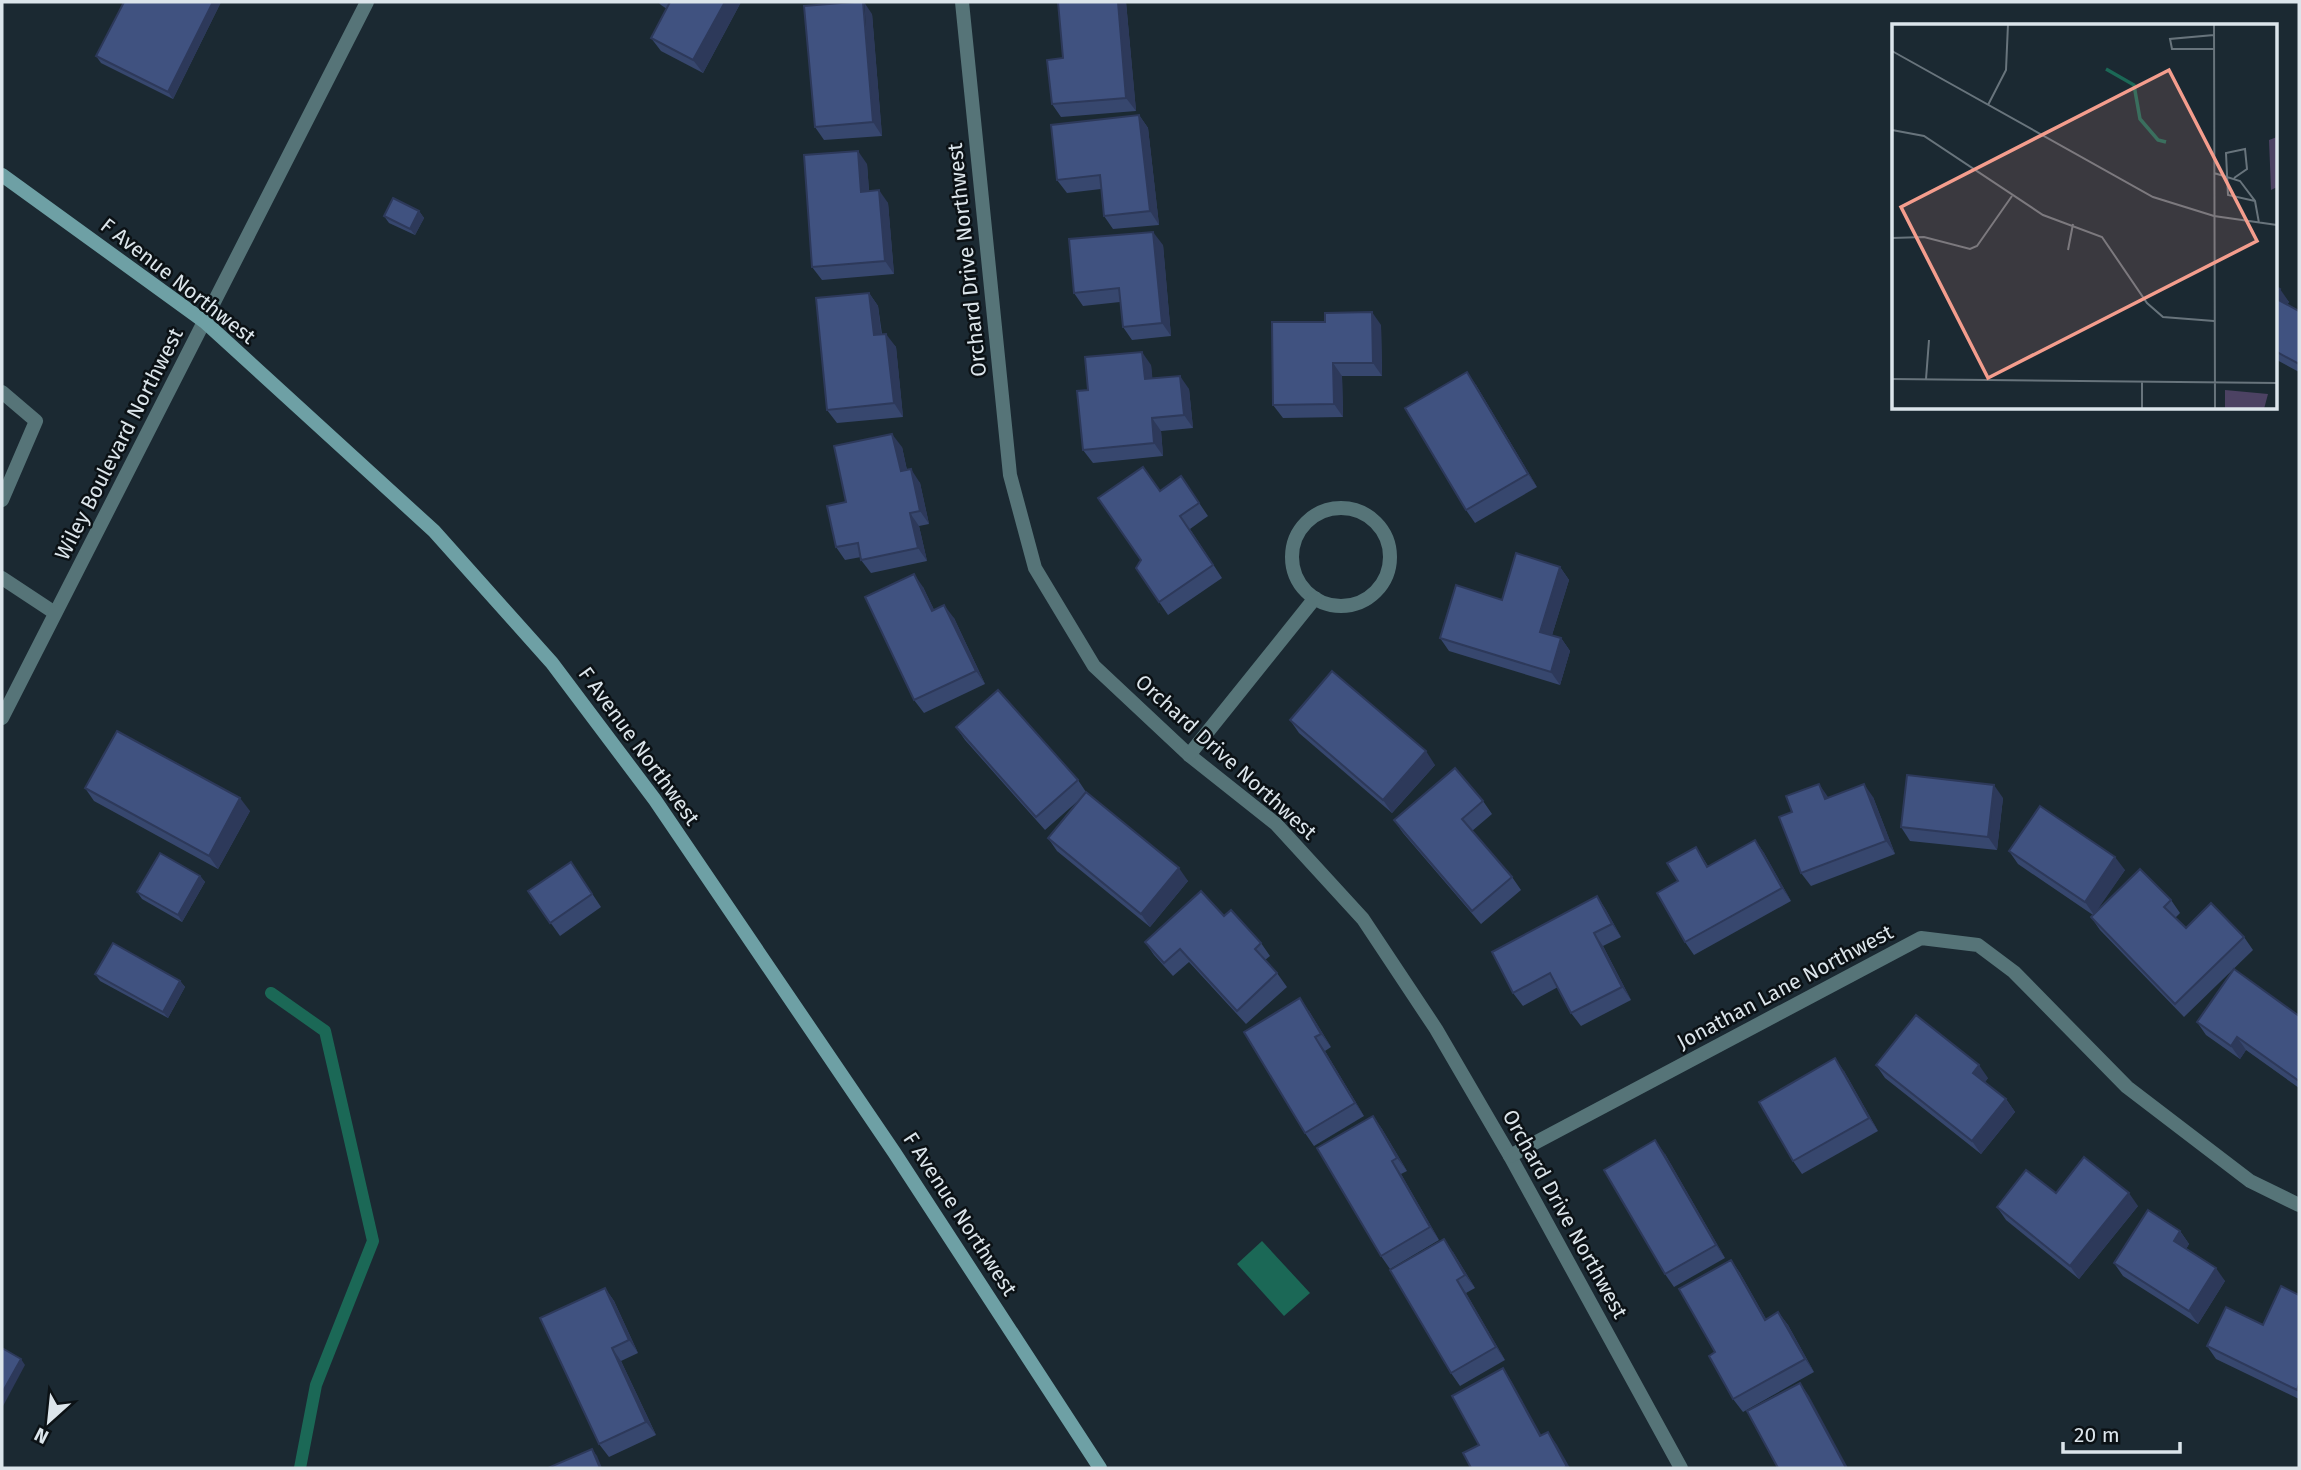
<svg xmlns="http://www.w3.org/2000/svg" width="2301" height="1470" viewBox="0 0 2301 1470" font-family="'Fira Sans',sans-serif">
<rect width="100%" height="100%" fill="#1b2932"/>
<path fill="#1b6856" d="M1262 1241 1310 1293 1284 1316 1237 1264Z"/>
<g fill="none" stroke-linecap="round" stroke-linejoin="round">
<path stroke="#1b6856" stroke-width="12" d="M271 993 325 1031 373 1241 316 1385 300 1468"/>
<g stroke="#567478" stroke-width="14">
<path d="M2 392 36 421 2 500"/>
<path d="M2 578 55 613"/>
</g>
<g stroke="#567478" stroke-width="14">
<path d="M962 2 1010 475 1035 568 1094 666 1189 755 1276 824 1363 919 1436 1029 1510 1156 1681 1468"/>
<circle cx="1341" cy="557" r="49"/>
<path d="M1189 755 1315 598"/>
<path d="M1510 1156 1921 938 1978 945 2014 972 2127 1087 2250 1181 2299 1205"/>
</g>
<path stroke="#567478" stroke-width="14" d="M2 718 367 2"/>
<path stroke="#6ea0a5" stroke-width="14" d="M2 175 205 322 434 531 552 663 655 800 894 1152 1100 1468"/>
</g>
<g fill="#37476e">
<path d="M124 2H221L173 99 101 63 96 56Z"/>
<path d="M658 2H741L703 73 661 51 651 38 667 9 661 5Z"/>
<path d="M1058 2H1126L1136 111 1061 117 1052 104 1063 58Z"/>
<path d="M872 14 882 136 824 140 815 127Z"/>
<path d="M1139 115 1148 128 1159 225 1113 229 1104 216 1101 189 1067 193 1057 180Z"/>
<path d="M867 164 869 191 888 203 894 274 822 280 812 267Z"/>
<path d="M419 211 424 218 415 235 389 223 384 216Z"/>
<path d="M1163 245 1171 336 1132 340 1123 327 1120 302 1083 306 1074 293Z"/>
<path d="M2275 286 2289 302 2287 304 2299 311V372L2275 359Z"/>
<path d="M869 293 878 306 882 334 896 347 903 417 837 423 827 410Z"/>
<path d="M1381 325 1382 376H1342L1343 417 1283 418 1273 405Z"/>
<path d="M1151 365 1152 378 1189 389 1193 428 1161 431 1163 456 1093 463 1083 450 1088 390Z"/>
<path d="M1476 385 1537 487 1475 523 1466 510Z"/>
<path d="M902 447 907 470 920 483 929 524 919 526 927 561 871 573 861 560V557L845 560 836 547 846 502Z"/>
<path d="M1181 476 1208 516 1190 529 1222 578 1168 615 1136 568 1141 560 1160 491Z"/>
<path d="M1560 567 1569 580 1552 635 1561 638 1570 651 1560 685 1449 651 1440 638 1502 600Z"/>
<path d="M923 587 934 610 954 618 985 684 924 713 914 700Z"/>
<path d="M1290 720 1435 765 1392 813 1299 733Z"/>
<path d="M956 727 1078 780 1086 792 1188 881 1150 927 1057 851 1048 838 1079 800 1045 830 965 740Z"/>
<path d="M85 788 250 811 218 869 94 801Z"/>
<path d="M1828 797H1873L1895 854 1811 886 1801 873Z"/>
<path d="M2003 798 1997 850 1910 841 1901 827Z"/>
<path d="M1483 801 1492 814 1472 831 1512 877 1521 890 1481 924 1403 833 1394 820Z"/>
<path d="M1755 840 1764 853 1791 901 1694 955 1685 942 1678 881 1696 847 1708 866Z"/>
<path d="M2009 851 2125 870 2096 911 2171 900 2180 913 2175 918 2186 928 2244 937 2253 950 2184 1017 2100 930 2091 917 2093 915 2018 864Z"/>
<path d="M571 862 601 907 560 936 528 891Z"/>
<path d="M200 876 205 882 182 922 142 899 137 892Z"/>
<path d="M1597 896 1606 910 1621 937 1603 946 1631 1000 1581 1026 1571 1013 1558 987 1523 1006 1513 993Z"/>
<path d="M1224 916 1261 943 1270 956 1265 960 1277 973 1287 987 1246 1024 1189 962 1173 976 1154 955 1145 942Z"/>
<path d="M95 974 180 981 185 987 168 1018 100 981Z"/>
<path d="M1309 1011 1331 1047 1325 1051 1364 1116 1314 1146 1305 1133Z"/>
<path d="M2299 1016V1088L2246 1050 2240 1059 2206 1035 2197 1022Z"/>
<path d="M1876 1065 1988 1078 1985 1082 2006 1099 2015 1112 1981 1154 1885 1078Z"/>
<path d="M1844 1071 1878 1131 1802 1174 1793 1161Z"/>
<path d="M1373 1116 1382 1129 1407 1171 1401 1174 1439 1240 1390 1269 1381 1256Z"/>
<path d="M1665 1154 1725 1258 1674 1287 1665 1274Z"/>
<path d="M2138 1206 2079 1279 2006 1220 1997 1207Z"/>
<path d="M2180 1231 2189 1244 2186 1249 2225 1281 2198 1324 2123 1276 2114 1263Z"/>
<path d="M1453 1252 1475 1288 1466 1293 1505 1360 1460 1386 1451 1373Z"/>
<path d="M1731 1260 1740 1273 1766 1319 1778 1312 1788 1325 1814 1372 1743 1412 1733 1399 1715 1352Z"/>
<path d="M605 1288 614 1301 638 1353 621 1361 656 1435 609 1457 599 1444Z"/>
<path d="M2299 1295V1399L2216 1359 2207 1346 2263 1325Z"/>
</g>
<g fill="#2d395a">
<path d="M213 2H221L173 99 168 92Z"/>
<path d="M725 2H741L703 73 693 60Z"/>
<path d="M864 2 872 14 882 136 873 122Z"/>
<path d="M1118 2H1126L1136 111 1126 98Z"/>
<path d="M1139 115 1148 128 1159 225 1150 211Z"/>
<path d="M858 151 867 164 870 205 861 192Z"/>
<path d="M879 190 888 203 894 274 885 261Z"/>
<path d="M419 211 424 218 415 235 410 229Z"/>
<path d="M1153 232 1163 245 1171 336 1162 323Z"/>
<path d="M2280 289 2289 302 2284 311 2275 298Z"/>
<path d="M869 293 878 306 883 348 874 335Z"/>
<path d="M1372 312 1381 325 1382 376 1373 363Z"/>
<path d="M886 334 896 347 903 417 894 403Z"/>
<path d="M1142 352 1151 365 1154 392 1145 379Z"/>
<path d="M1333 363 1342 376 1343 417 1334 404Z"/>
<path d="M1467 372 1476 385 1537 487 1528 474Z"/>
<path d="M1180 376 1189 389 1193 428 1184 415Z"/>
<path d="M1152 418 1161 431 1163 456 1154 443Z"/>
<path d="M892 434 902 447 910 485 901 471Z"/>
<path d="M911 469 920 483 929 524 920 511Z"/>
<path d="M910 513 919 526 927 561 918 548Z"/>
<path d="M1560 567 1569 580 1549 645 1540 632Z"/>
<path d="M914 574 923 587 941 624 932 611Z"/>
<path d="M944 605 954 618 985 684 976 671Z"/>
<path d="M1561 638 1570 651 1560 685 1551 672Z"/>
<path d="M1426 751 1435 765 1392 813 1383 800Z"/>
<path d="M1819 784 1828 797 1825 799Z"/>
<path d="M1864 784 1873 797 1895 854 1886 841Z"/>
<path d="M1994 785 2003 798 1997 850 1988 837Z"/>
<path d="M240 798 250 811 218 869 209 856Z"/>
<path d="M1755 840 1764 853 1791 901 1782 888Z"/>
<path d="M2115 857 2125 870 2094 915 2085 902Z"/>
<path d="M1179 868 1188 881 1150 927 1141 914Z"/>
<path d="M200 876 205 882 182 922 178 915Z"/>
<path d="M1597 896 1606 910 1621 937 1612 924Z"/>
<path d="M1594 933 1603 946 1631 1000 1622 987Z"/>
<path d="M180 981 185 987 168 1018 163 1012Z"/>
<path d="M1300 998 1309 1011 1331 1047 1321 1034Z"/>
<path d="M1315 1037 1325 1051 1364 1116 1355 1103Z"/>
<path d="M2237 1037 2246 1050 2240 1059 2231 1046Z"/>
<path d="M1835 1058 1844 1071 1878 1131 1869 1118Z"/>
<path d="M1979 1065 1988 1078 1982 1086 1973 1073Z"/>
<path d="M2006 1099 2015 1112 1981 1154 1972 1141Z"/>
<path d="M1373 1116 1382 1129 1407 1171 1397 1158Z"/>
<path d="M1655 1140 1665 1154 1725 1258 1716 1245Z"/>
<path d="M1392 1161 1401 1174 1439 1240 1430 1227Z"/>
<path d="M2129 1193 2138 1206 2079 1279 2070 1266Z"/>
<path d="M2180 1231 2189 1244 2183 1254 2174 1241Z"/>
<path d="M1444 1239 1453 1252 1475 1288 1465 1275Z"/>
<path d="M1731 1260 1740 1273 1774 1333 1765 1320Z"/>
<path d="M2216 1268 2225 1281 2198 1324 2189 1311Z"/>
<path d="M1457 1280 1466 1293 1505 1360 1496 1347Z"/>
<path d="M605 1288 614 1301 638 1353 629 1340Z"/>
<path d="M1778 1312 1788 1325 1814 1372 1805 1359Z"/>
<path d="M612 1348 621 1361 656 1435 646 1422Z"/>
<path d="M21 1359 25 1365 2 1408V1393Z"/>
<path d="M1503 1368 1512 1382 1549 1449 1540 1436Z"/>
<path d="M1800 1383 1809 1396 1848 1468H1846Z"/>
<path d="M1548 1432 1557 1445 1570 1468 1567 1467Z"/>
<path d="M592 1449 597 1456 602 1468H600Z"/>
</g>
<g fill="#405280" stroke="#2d395a" stroke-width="2">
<path d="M124 2H213L168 92 96 56Z"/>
<path d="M669 2H725L693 60 651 38 670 2Z"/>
<path d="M854 2H863L873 122 815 127 804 6Z"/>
<path d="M1058 2H1118L1126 98 1052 104 1047 60 1063 58Z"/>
<path d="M1139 115 1150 211 1104 216 1100 175 1057 180 1051 125Z"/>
<path d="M858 151 861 192 879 190 885 261 812 267 804 155Z"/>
<path d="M393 198 419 211 410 229 384 216Z"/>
<path d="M1153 232 1162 323 1123 327 1119 288 1074 293 1069 239Z"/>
<path d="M2275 286 2280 289 2275 298 2299 311V364L2275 351Z"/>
<path d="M869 293 874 335 886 334 894 403 827 410 816 298Z"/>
<path d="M1372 312 1373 363H1333L1334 404 1273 405 1272 322H1325V313Z"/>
<path d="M1142 352 1145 379 1180 376 1184 415 1152 418 1154 443 1083 450 1077 391 1088 390 1085 357Z"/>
<path d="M1467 372 1528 474 1466 510 1405 408Z"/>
<path d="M892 434 901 471 911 469 920 511 910 513 918 548 861 560 858 543 836 547 827 506 846 502 834 446Z"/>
<path d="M1143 467 1160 491 1181 476 1199 503 1180 516 1213 565 1159 602 1136 568 1141 560 1098 498Z"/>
<path d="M1516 553 1560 567 1540 632 1561 638 1551 672 1440 638 1456 585 1502 600Z"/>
<path d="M914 574 932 611 944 605 976 671 914 700 865 597Z"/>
<path d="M1332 671 1426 751 1383 800 1290 720Z"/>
<path d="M998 690 1078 780 1036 817 956 727Z"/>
<path d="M117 731 240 798 209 856 85 788Z"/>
<path d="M1455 768 1483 801 1462 819 1512 877 1472 911 1394 820Z"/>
<path d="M1907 775 1994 785 1988 837 1901 827Z"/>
<path d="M1819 784 1825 799 1864 784 1886 841 1801 873 1779 817 1792 812 1786 796Z"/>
<path d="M1086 792 1179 868 1141 914 1048 838Z"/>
<path d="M2040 806 2115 857 2085 902 2009 851Z"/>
<path d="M1755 840 1782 888 1685 942 1657 893 1678 881 1667 863 1696 847 1707 867Z"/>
<path d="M160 853 200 876 178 915 137 892Z"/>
<path d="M571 862 592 894 550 923 528 891Z"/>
<path d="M2140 869 2171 900 2164 907 2186 928 2211 903 2244 937 2175 1004 2091 917Z"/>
<path d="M1201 891 1224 916 1231 910 1261 943 1255 949 1277 973 1237 1011 1180 949 1164 963 1145 942Z"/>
<path d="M1597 896 1612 924 1594 933 1622 987 1571 1013 1550 973 1513 993 1492 952Z"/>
<path d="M113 943 180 981 163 1012 95 974Z"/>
<path d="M2234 969 2299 1016V1081L2237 1037 2231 1046 2197 1022Z"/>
<path d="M1300 998 1321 1034 1315 1037 1355 1103 1305 1133 1244 1032Z"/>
<path d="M1916 1015 1979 1065 1973 1073 2006 1099 1972 1141 1876 1065Z"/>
<path d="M1835 1058 1869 1118 1793 1161 1759 1102Z"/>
<path d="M1373 1116 1397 1158 1392 1161 1430 1227 1381 1256 1317 1148Z"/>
<path d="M1655 1140 1716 1245 1665 1274 1604 1170Z"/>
<path d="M2084 1157 2129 1193 2070 1266 1997 1207 2026 1170 2056 1193Z"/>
<path d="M2148 1210 2180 1231 2174 1241 2216 1268 2189 1311 2114 1263Z"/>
<path d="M1444 1239 1465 1275 1457 1280 1496 1347 1451 1373 1390 1270Z"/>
<path d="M1731 1260 1765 1320 1778 1312 1805 1359 1733 1399 1709 1356 1715 1352 1679 1289Z"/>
<path d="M2281 1286 2299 1295V1384L2297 1390 2207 1346 2226 1307 2263 1325Z"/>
<path d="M605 1288 629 1340 612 1348 646 1422 599 1444 540 1318Z"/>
<path d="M2 1348 21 1359 2 1393Z"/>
<path d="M1503 1368 1540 1436 1548 1432 1567 1467 1564 1468H1471L1463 1453 1479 1445 1452 1396Z"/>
<path d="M1800 1383 1846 1468H1778L1747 1411Z"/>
<path d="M592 1449 600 1468H551L550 1467Z"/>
</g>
<g text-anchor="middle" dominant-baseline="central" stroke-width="5" stroke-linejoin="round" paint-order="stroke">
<g font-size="21" fill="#dce5eb" stroke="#0b1115">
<text transform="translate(967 260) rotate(-96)">Orchard Drive Northwest</text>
<text transform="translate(178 281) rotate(38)">F Avenue Northwest</text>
<text transform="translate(119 444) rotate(-63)">Wiley Boulevard Northwest</text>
<text transform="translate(639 746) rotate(54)">F Avenue Northwest</text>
<text transform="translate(1226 757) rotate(42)">Orchard Drive Northwest</text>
<text transform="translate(1785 987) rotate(-28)">Jonathan Lane Northwest</text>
<text transform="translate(960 1214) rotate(57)">F Avenue Northwest</text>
<text transform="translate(1565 1214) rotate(61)">Orchard Drive Northwest</text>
</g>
</g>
<g transform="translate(1892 24)">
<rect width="385" height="385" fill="#1b2932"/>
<path d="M385 113V163L379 166 377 116ZM333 366 376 370 372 385H333Z" fill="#4c4263"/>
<path fill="none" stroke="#1b6856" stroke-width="3.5" d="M214 45 242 61 248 95 266 116 274 118"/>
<path fill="none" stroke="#68747c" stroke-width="2" d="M322 0 323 385M322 11 278 15 280 25H322M0 27 261 173 322 192 385 201M96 81 114 46 116 0M0 106 32 112 151 191 210 213 255 279 271 293 322 297M322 149 348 157 363 177 367 199M342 154 355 145 353 125 334 129 336 171 363 177M0 214 32 213 78 225 85 222 120 172M176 226 181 200M0 355 385 359M34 355 37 316M250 385V357"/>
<path fill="#f49d8d" fill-opacity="0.15" stroke="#f49d8d" stroke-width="3.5" d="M277 46 365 217 96 354 9 183Z"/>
<rect width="385" height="385" fill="none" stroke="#dce5eb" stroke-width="3.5"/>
</g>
<rect width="2301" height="1470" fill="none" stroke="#dce5eb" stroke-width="7"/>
<g transform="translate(49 1421) rotate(207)" stroke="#0b1115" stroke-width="5" paint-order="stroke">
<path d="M0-5L12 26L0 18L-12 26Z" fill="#dce5eb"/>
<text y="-10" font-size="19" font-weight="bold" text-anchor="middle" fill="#dce5eb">N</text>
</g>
<path d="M2063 1442v10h117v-10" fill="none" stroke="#dce5eb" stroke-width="3.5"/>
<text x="2074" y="1442" font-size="21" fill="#dce5eb" stroke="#0b1115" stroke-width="5" paint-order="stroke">20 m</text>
</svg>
